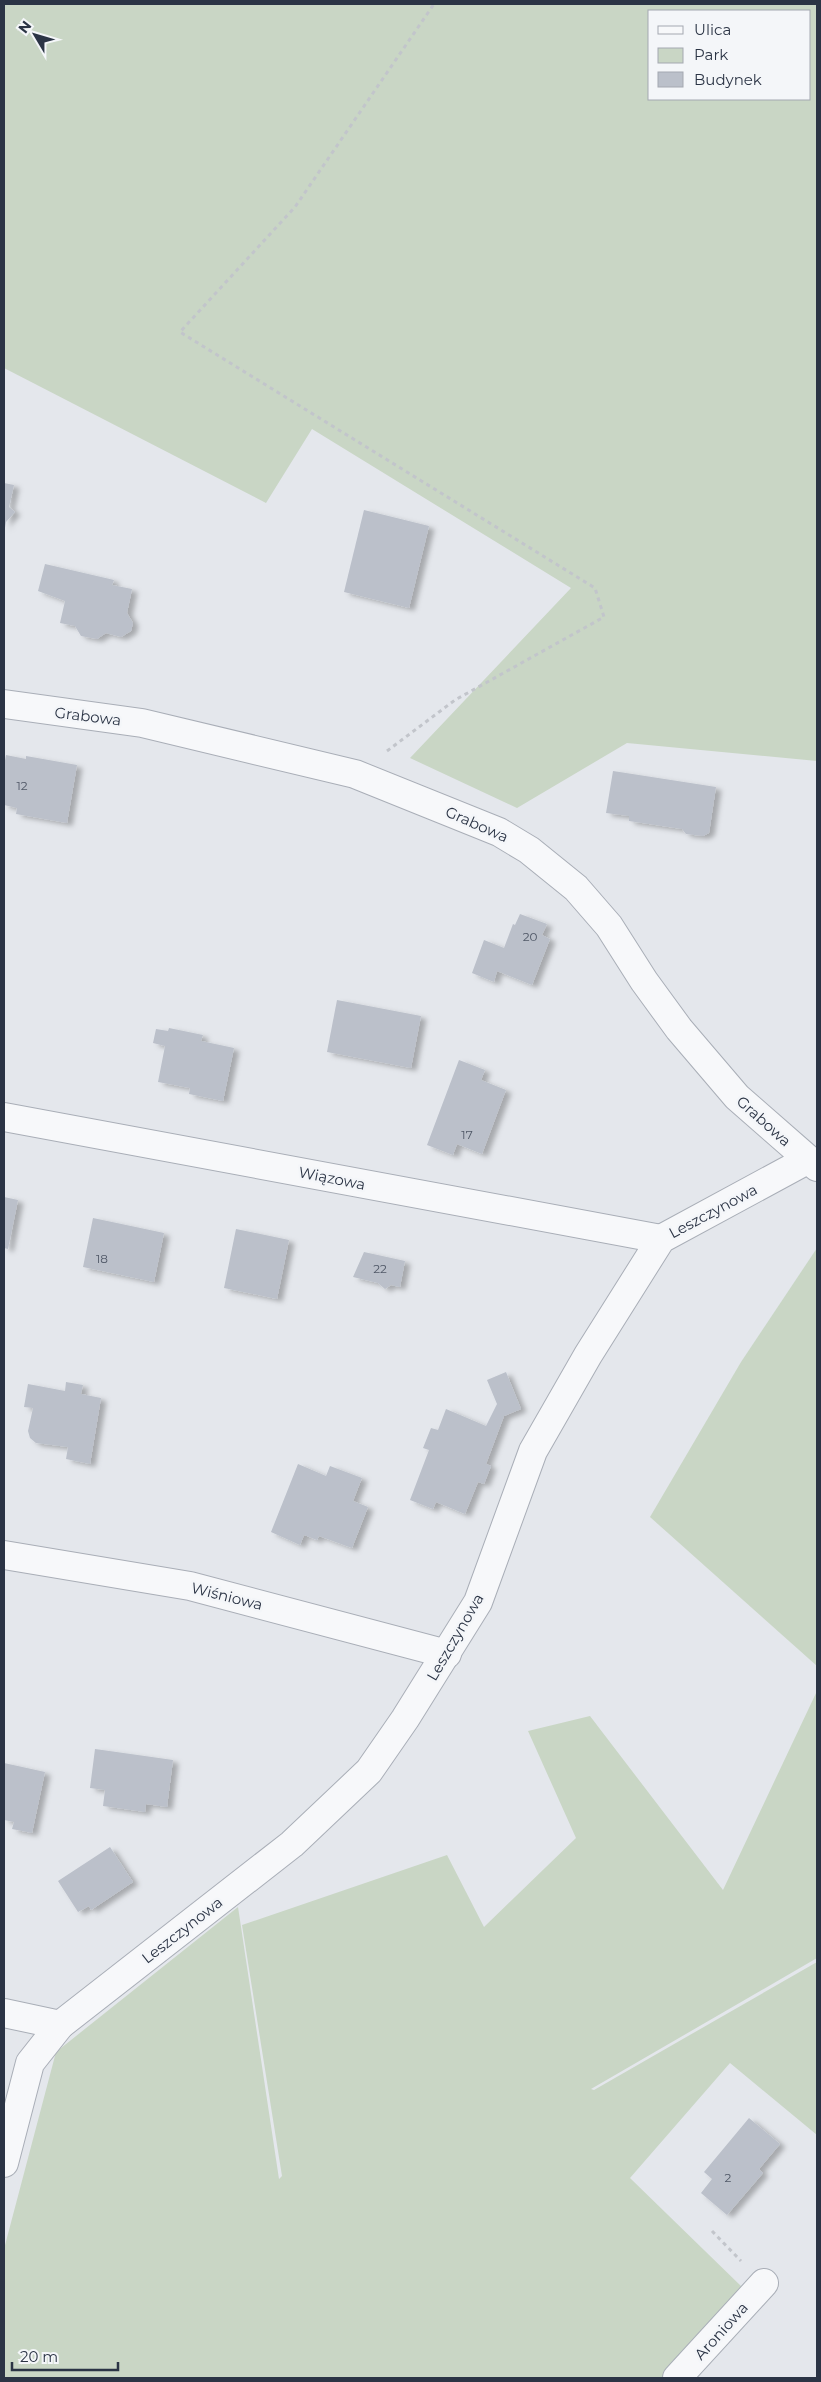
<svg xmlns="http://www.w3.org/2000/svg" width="821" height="2382" viewBox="0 0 821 2382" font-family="Montserrat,sans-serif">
<defs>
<filter id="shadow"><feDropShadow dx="5.5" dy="3" stdDeviation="2.5" flood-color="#0004"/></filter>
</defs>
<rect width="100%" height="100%" fill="#e4e7ec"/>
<g fill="#c9d6c5" fill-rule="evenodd">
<path d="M4 4H817V761L627 743 517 808 410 758 571 588 312 429 266 503 4 368ZM650 11H810V99H650Z"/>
<path d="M817 1248V1666L650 1517 741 1362Z"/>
<path d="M817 1691V1958L591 2089 594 2090 817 1962V2135L730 2063 630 2178 742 2287 661 2378H4V2249L56 2052 238 1907 279 2179 282 2176 242 1925 447 1855 484 1927 576 1838 528 1731 590 1716 723 1890Z"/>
</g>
<g fill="#bbc0ca" filter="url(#shadow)">
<path d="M4 483 14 485 9 507 15 512 6 522 5 528Z"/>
<path d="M364 510 429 526 409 608 344 592Z"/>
<path d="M45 564 114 580 112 585 132 589 127 613 133 623 131 631 121 637 106 633 97 639 81 636 75 626 60 623 65 601 38 591Z"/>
<path d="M6 755 26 759V756L77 765 67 823 16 814 17 808 4 805V766Z"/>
<path d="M613 771 716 787 709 833 703 836 686 834 682 829 629 821V816L606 813Z"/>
<path d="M520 914 547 924 542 935 550 939 532 985 497 971 494 982 472 973 484 940 504 948 513 924 515 925Z"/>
<path d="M337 1000 421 1016 411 1068 327 1052Z"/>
<path d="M169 1028 203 1035 201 1041 234 1048 223 1101 189 1094 190 1088 158 1082 165 1046 153 1043 156 1029 168 1031Z"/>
<path d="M459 1060 485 1070 481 1080 506 1090 482 1154 457 1144 453 1155 427 1145Z"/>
<path d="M4 1197 18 1200 8 1249 4 1248Z"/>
<path d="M93 1218 164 1233 154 1282 83 1267Z"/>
<path d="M236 1229 289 1240 277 1299 224 1288Z"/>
<path d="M364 1252 405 1261 400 1287 391 1285 385 1289 378 1283 353 1277Z"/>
<path d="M506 1372 521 1409 504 1416 486 1464 491 1466 484 1484 478 1482 465 1514 436 1502 433 1509 410 1500 429 1450 423 1448 431 1428 438 1430 446 1409 486 1426 497 1404 487 1380Z"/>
<path d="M66 1382 83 1385 81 1394 101 1398 90 1464 66 1459 68 1447 36 1443 30 1438 28 1431 33 1408 24 1407 28 1384 65 1391Z"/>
<path d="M298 1464 326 1476 330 1466 362 1478 353 1501 368 1507 352 1548 319 1536 317 1540 304 1535 300 1545 271 1532Z"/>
<path d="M95 1749 173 1760 167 1807 146 1804 145 1812 103 1806 105 1790 90 1788Z"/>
<path d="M4 1763 45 1772 32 1833 12 1829 14 1822 4 1820Z"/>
<path d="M110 1847 133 1882 91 1910 89 1906 78 1912 58 1881Z"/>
<path d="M749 2118 780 2144 759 2169 763 2173 727 2215 701 2193 712 2179 704 2172Z"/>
</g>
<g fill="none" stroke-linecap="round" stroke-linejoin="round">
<defs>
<g id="minor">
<path d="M4 704 142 723 355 774 499 832 529 850 576 888 609 926 644 981 679 1029 737 1097 817 1167"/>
<path d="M4 1117 661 1239"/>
<path d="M4 1555 190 1586 447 1654"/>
<path d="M4 2013 60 2025 292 1844 369 1771 405 1719 478 1602 533 1451 588 1355 661 1239 807 1160"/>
<path d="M4 2163 30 2063 60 2025"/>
<path d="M677 2378 764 2283"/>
</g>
</defs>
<use href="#minor" stroke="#a9aeb7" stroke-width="30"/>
<g stroke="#c2c5cb" stroke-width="3" stroke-dasharray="4 4" stroke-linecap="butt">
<path d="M387 751 455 700 604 617 595 588 180 332 295 207 434 4"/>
<path d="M712 2231 741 2261"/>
</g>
<use href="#minor" stroke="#f7f8fa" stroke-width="28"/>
</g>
<g text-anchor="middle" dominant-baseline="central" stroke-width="5" stroke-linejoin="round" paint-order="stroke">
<g font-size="12" fill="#4f5766">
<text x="22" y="785">12</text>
<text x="530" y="936">20</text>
<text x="467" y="1134">17</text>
<text x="102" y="1258">18</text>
<text x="380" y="1268">22</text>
<text x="728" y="2177">2</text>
</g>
<g font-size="15" fill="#2b3445" stroke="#f4f6f9">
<text transform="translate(88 716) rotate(7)">Grabowa</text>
<text transform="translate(477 824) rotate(24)">Grabowa</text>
<text transform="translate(764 1121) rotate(42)">Grabowa</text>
<text transform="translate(332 1178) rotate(11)">Wiązowa</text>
<text transform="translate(713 1211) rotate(-28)">Leszczynowa</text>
<text transform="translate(227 1596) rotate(14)">Wiśniowa</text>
<text transform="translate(455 1637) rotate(-60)">Leszczynowa</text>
<text transform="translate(182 1930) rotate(-38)">Leszczynowa</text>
<text transform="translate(721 2331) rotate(-48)">Aroniowa</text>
</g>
</g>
<rect width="821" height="2382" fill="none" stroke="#2b3445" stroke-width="10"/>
<rect x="648" y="10" width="162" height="90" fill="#f4f6f9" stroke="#a4a8b1"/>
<rect x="658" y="26" width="25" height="8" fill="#f7f8fa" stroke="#a4a8b1"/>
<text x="694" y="35" font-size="15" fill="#2b3445">Ulica</text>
<rect x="658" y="48" width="25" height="15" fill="#c9d6c5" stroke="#a4a8b1"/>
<text x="694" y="60" font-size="15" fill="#2b3445">Park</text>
<rect x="658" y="72" width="25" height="15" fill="#bbc0ca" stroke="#a4a8b1"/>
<text x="694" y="85" font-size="15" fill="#2b3445">Budynek</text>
<g transform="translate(35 35) rotate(308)" stroke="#f4f6f9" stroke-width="4" paint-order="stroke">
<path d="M0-4L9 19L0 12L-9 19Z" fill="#2b3445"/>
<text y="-8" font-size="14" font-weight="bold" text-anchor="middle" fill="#2b3445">N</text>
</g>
<path d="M12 2362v8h106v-8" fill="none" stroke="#2b3445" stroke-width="2.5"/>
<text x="20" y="2362" font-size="15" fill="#2b3445" stroke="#f4f6f9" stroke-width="4" paint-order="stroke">20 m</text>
</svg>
